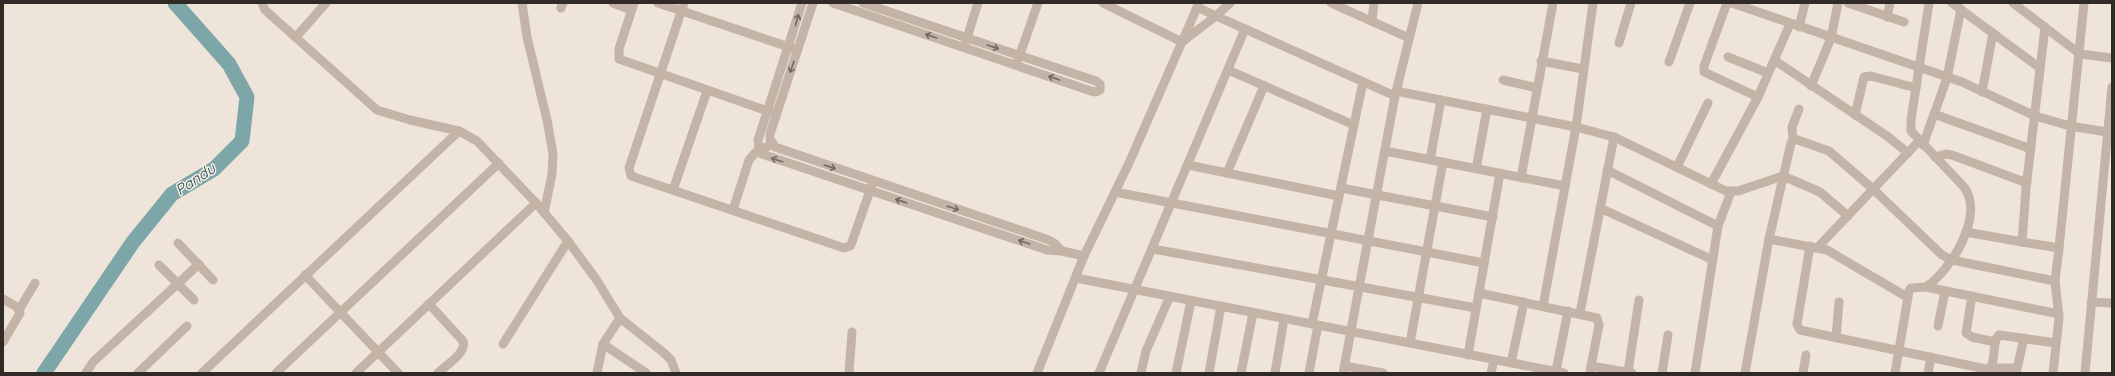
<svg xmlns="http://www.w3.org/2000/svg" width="2115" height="376" viewBox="0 0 2115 376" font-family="Quicksand,sans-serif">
<rect width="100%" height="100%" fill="#eee4da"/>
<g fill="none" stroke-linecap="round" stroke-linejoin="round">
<path stroke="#7ca6a8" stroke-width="15" d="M44 373 133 242 172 194 214 169 242 141 247 97 229 64 175 3"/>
<g stroke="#c4b4a7" stroke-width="9">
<path d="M262 3 265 10 377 110 410 120 459 131 477 141 536 203 568 241 596 279 620 318 664 353 671 360 676 373"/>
<path d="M522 3 527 37 547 120 553 154 552 174 544 213"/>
<path d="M613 3 631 10"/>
<path d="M634 3 619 49V59L773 113"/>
<path d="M658 3 795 49"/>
<path d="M684 3 629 168 631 176 844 248 850 246 852 242 873 182"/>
<path d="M802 3 758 140 759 150 762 154 1047 250 1062 251 1084 256"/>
<path d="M813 3 770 134V139L775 147 1049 240 1054 243 1062 251"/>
<path d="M833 3 1091 91 1096 92 1100 90V84L1096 81 863 3"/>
<path d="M1103 3 1182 42 1216 16 1395 96 1418 3"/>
<path d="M1331 3 1409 38"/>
<path d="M1727 3 1704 66V72L1758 97 1790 24"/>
<path d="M1732 3 1962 82 2035 116 2070 126 2107 132"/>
<path d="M1848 3 1904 22"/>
<path d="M1952 3 2040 68"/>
<path d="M2013 3 2080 54 2112 58"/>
<path d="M1197 7 1216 16 1230 3"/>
<path d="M561 8 563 3"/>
<path d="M1887 17 1890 3"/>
<path d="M1372 21 1374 3"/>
<path d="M1799 27 1805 3"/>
<path d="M2045 27 2026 188 2022 242 2059 248 2084 3"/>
<path d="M296 37 326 3"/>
<path d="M1619 43 1631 3"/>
<path d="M965 44 978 3"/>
<path d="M1728 57 1768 73"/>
<path d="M1018 60 1038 3"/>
<path d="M1774 60 1887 136 1908 153"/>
<path d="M1541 61 1583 69"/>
<path d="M1669 62 1690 3"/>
<path d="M1228 70 1354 125"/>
<path d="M1503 80 1537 88"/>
<path d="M1811 86 1831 38 1838 3"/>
<path d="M1396 91 1576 127 1614 137 1726 191H1738L1783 176 1820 192 1848 216"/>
<path d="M1982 92 1993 33"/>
<path d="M1934 114 2031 149"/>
<path d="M1855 115 1864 77 1871 76 1916 88"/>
<path d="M1793 141 1792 127 1799 109"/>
<path d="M1923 145 1947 78 1961 9"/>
<path d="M1385 151 1565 186"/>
<path d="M1935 157 1946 154 1952 155 2027 183"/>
<path d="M1430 160 1441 100"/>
<path d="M1188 165 1339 196"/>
<path d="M1677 167 1708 103"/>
<path d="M1476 169 1487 109"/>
<path d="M1607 170 1718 226"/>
<path d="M1227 173 1264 86"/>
<path d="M1521 178 1553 3"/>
<path d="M1711 184 1758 97"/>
<path d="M1341 188 1493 217"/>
<path d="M673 190 707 91"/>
<path d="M1115 192 1484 263"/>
<path d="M1600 208 1713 260"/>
<path d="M733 210 749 160 755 153 772 144"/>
<path d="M1966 232 2022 242"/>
<path d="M1769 239 1827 250 1907 297"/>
<path d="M178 243 213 280"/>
<path d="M1810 246 1797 324 1800 330 1986 369 1990 368C1997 359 1991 343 1999 335L2056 343"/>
<path d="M1818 247 1919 141"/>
<path d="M1153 249 1476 308"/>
<path d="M159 265 194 300"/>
<path d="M305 275 398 373"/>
<path d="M1076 278 1564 373"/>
<path d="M1926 287 2059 314"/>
<path d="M1479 293 1597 318 1599 325 1591 366"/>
<path d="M1972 296 1966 333 1972 337 1995 342"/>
<path d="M3 299 17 307 20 313 3 342"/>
<path d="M2091 302 2112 303"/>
<path d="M429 304 463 341C467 353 446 365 438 373"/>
<path d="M1543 306 1576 127 1593 3"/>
<path d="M19 310 35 283"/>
<path d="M1580 313 1614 137"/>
<path d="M1312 324 1363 82"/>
<path d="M1938 326 1945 291"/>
<path d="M1836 338 1839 302"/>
<path d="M1410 343 1443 162"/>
<path d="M503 344 568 241"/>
<path d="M603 344 646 373"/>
<path d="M1468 355 1500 173"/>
<path d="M1511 363 1524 302"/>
<path d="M1345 366 1383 373"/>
<path d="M1990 368H2017"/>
<path d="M1556 371 1568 311"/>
<path d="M1628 372 1639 300"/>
<path d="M86 373 93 362 199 264"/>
<path d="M138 373 187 326"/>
<path d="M202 373 459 131"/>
<path d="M276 373 499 163"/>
<path d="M356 373 536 203"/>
<path d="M597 373 603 344 620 318"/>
<path d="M849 373 852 332"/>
<path d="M1037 373 1084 256 1129 163 1199 3"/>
<path d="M1099 373 1245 29"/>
<path d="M1141 373 1146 351 1170 296"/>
<path d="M1176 373 1191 301"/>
<path d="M1209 373 1221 306"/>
<path d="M1241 373 1253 313"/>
<path d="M1275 373 1284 319"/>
<path d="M1309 373 1318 325"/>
<path d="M1343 373 1395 96"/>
<path d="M1491 373 1494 360"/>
<path d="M1590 373 1591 366 1632 373"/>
<path d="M1662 373 1668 335"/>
<path d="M1695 373 1718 226 1731 192"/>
<path d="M1745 373 1769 239 1791 143 1795 139 1829 151 1873 189 1942 255 1952 260 2055 281 2059 248"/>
<path d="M1803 373 1806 355"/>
<path d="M1895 373 1909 291 1911 288 1926 287C1951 270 1985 216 1964 187L1911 131V120L1929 3"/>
<path d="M1928 373 1931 357"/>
<path d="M2016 373 2024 338"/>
<path d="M2053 373 2059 318 2055 281"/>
<path d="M2085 373 2112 87"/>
</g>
</g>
<defs><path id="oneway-shaft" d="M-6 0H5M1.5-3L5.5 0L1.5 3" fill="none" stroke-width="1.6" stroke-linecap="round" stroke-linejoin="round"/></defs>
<g stroke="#746861">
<use href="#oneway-shaft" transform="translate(797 20) rotate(-74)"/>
<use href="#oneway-shaft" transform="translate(931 36) rotate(-161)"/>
<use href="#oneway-shaft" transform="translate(993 47) rotate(19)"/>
<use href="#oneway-shaft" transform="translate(792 67) rotate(109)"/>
<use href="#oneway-shaft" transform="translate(1054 78) rotate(-161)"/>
<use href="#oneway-shaft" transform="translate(777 160) rotate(-162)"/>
<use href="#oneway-shaft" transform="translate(830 167) rotate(19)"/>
<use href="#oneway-shaft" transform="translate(901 201) rotate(-161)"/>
<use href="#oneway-shaft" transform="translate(953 208) rotate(18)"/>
<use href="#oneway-shaft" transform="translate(1024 242) rotate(-161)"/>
</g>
<g text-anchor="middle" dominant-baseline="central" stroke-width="3" stroke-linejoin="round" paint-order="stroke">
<g font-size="15" font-style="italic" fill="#214c4e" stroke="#f6eee6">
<text transform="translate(195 179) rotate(-34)">Pandu</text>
</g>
</g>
<rect width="2115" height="376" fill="none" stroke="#322a27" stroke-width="8"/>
</svg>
